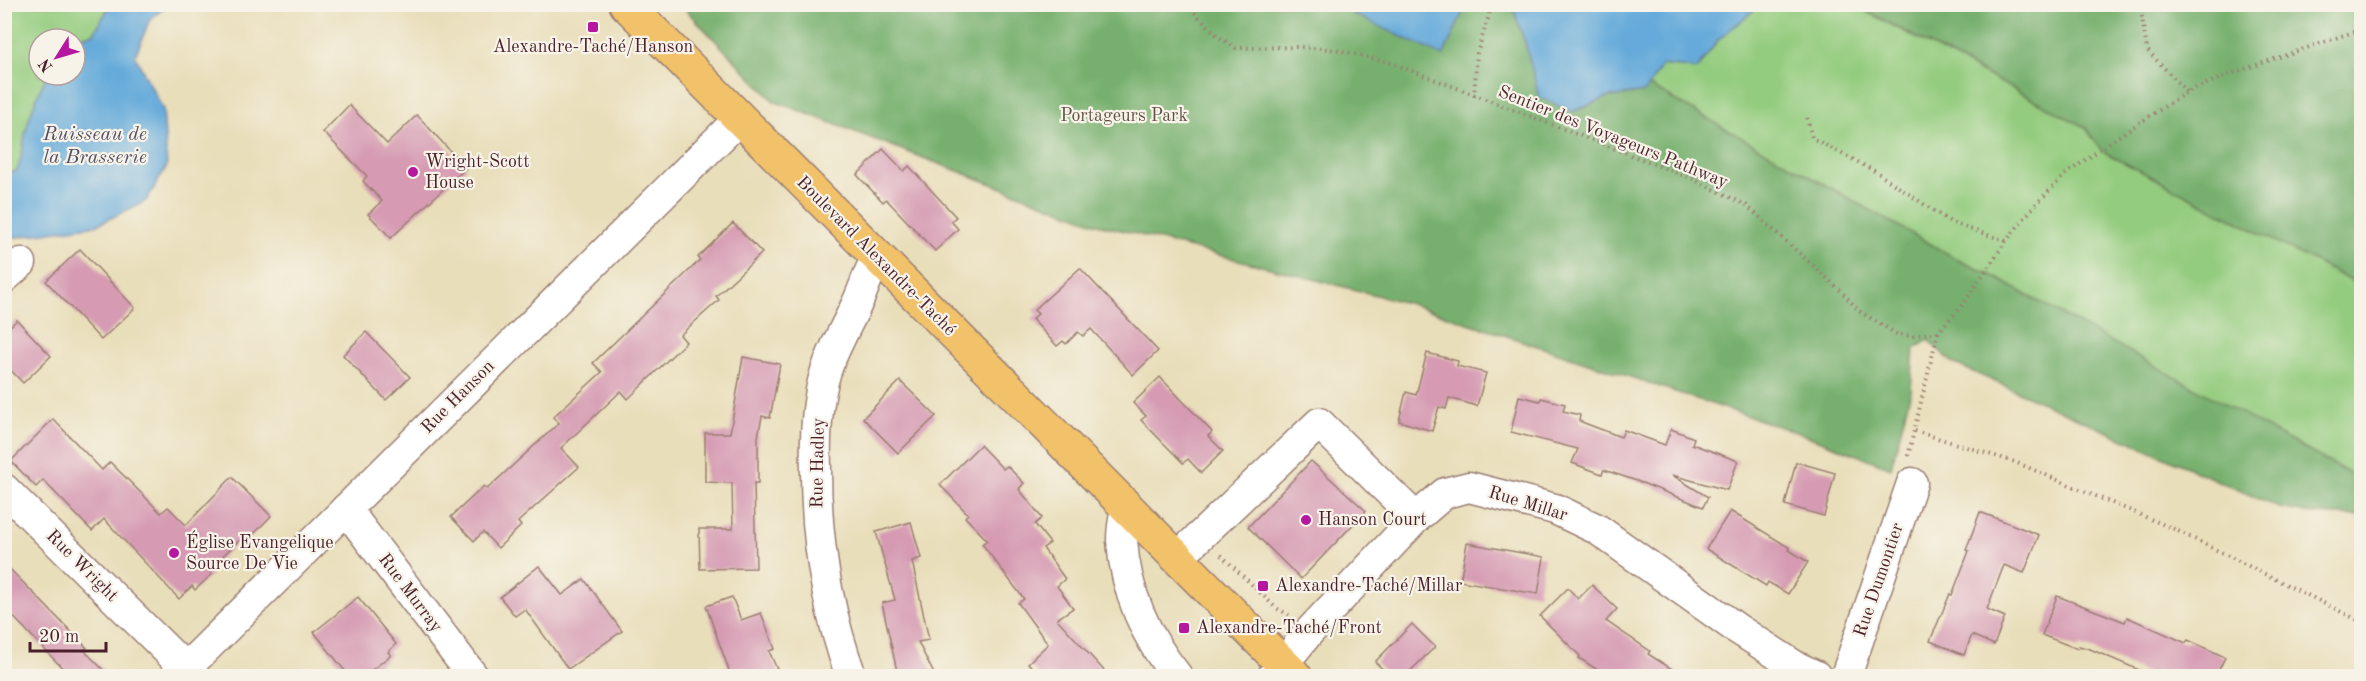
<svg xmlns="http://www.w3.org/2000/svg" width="2366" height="681" viewBox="0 0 2366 681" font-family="'Old Standard TT',serif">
<rect width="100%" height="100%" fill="#f7f3e8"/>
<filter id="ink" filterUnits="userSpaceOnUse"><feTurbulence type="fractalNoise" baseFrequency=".0167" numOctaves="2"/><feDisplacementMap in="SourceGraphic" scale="12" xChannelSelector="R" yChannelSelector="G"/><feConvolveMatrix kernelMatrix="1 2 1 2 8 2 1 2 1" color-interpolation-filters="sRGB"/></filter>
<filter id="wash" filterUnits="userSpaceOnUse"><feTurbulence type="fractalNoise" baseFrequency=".008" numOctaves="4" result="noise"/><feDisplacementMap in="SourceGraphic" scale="24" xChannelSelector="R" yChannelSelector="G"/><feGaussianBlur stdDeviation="1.35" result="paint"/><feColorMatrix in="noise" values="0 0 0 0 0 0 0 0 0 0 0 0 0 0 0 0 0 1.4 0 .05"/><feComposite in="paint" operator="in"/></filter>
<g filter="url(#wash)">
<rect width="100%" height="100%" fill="#e9deba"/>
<g fill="#94cc7f" stroke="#6f7655" stroke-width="1.5">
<path d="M4 5H110L94 33 75 39H39V75H47C38 93 31 111 26 130 22 146 24 156 16 172L5 171Z"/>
<path d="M1760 5H1854L2085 127 2102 151 2361 286V480L1989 274 1962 262 1648 85 1662 65 1697 69 1718 40Z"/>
</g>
<g fill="#77b06e" stroke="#60684c" stroke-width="1.5">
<path d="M681 5H1349L1353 14 1443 55 1466 5H1512L1525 42 1572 112 1609 97 1644 92 1648 85 1962 262 1989 274 2361 480V516L2314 514 2279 508 1953 363 1928 340 1914 349 1911 391 1891 468 1802 434 1411 304 1097 224 774 101Z"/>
<path d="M1855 5H2361V286L2102 151 2085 127Z"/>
</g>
<g fill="#65aada" stroke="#586482" stroke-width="1.5">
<path d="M110 5H169L150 19 135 56 163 109 167 166 146 201 97 225 5 239V171L16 172C24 156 22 146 26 130 31 111 38 93 47 75H75V39L94 33Z"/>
<path d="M1349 5H1466L1443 56 1353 14Z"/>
<path d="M1512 5V4L1760 5 1718 40 1697 69 1662 65 1645 92 1609 97 1572 112 1539 97 1525 42Z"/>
</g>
<g id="blocks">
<g fill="#d69bb3">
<path d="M349 105 387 144 417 115 466 168 391 238 368 214 382 201 363 181 367 176 323 132Z"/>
<path d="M883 149 904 171 909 166 956 217 951 221 958 229 935 251 886 199 883 202 857 175Z"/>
<path d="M733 223 762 253 716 296 719 300 680 335 686 342 628 399 621 391 561 448 579 467 518 522 521 526 498 548 483 532 474 541 451 517 484 486 487 489 559 423 553 417 602 372 593 363 700 260 698 257Z"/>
<path d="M80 249 135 308 101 340 46 281Z"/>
<path d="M1080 268 1158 351 1133 375 1091 329 1083 336 1078 332 1066 344 1063 341 1057 346 1032 319 1038 314 1034 310Z"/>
<path d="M17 320 51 356 23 383 4 363V332Z"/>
<path d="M366 332 410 377 386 400 343 355Z"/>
<path d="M1427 353 1458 361 1457 366 1486 373 1477 406 1449 398 1446 409 1439 407 1432 431 1399 421 1406 392 1416 395Z"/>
<path d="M743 357 780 364 770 418 762 416 758 437V483H754L756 568 700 569 699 529H733L732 483 705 482V433H730Z"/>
<path d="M1160 377 1212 432 1208 436 1223 451 1201 473 1188 459 1183 463 1141 420 1146 416 1133 403Z"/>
<path d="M900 381 936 416 898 453 863 418Z"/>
<path d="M1519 396 1540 401 1541 398 1565 404 1563 411 1580 415 1579 421 1621 437 1624 430 1665 445 1671 429 1694 438 1692 444 1738 461 1727 490 1672 475 1708 497 1703 507 1637 481 1604 470 1602 474 1572 463 1578 449 1511 432Z"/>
<path d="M53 419 102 470 110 462 161 513 168 507 186 525 232 477 271 516 250 538 246 534 208 570 212 574 195 590 192 586 179 599 104 519 92 531 43 480 36 487 11 461Z"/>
<path d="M980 445 1003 469 1007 466 1024 483 1019 489 1042 518 1035 524 1050 543 1043 548 1065 579 1057 586 1073 608 1057 619 1109 676H1040L1028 663 1048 644 1018 603 1024 599 982 544 987 540 965 517 968 514 940 485Z"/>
<path d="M1311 461 1366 511 1301 579 1248 527Z"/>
<path d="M1796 462 1835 473 1824 516 1785 505Z"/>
<path d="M1730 511 1790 548 1789 550 1808 562 1788 594 1768 582 1766 586 1706 549Z"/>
<path d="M1980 512 2039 535 2024 573 2004 565 1987 609 2005 617 1994 645 1972 635 1964 655 1930 641 1950 594 1952 595 1969 551 1966 550Z"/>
<path d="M911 522 921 558 912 561 929 640 918 642 935 676H898L882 603 895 600 876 532Z"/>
<path d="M1467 543 1544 557 1538 594 1460 581Z"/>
<path d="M4 563 87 648 84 650 109 676H70L4 607Z"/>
<path d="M539 566 562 595 584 579 622 631 568 669 525 609 515 616 500 597Z"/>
<path d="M1592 585 1617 609 1606 621 1650 651 1648 654 1683 676H1607L1579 658 1580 656 1540 616 1568 588 1578 599Z"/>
<path d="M2057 596 2125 622 2127 617 2186 643 2188 640 2225 657 2216 676H2153L2090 649 2079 646 2078 649 2042 635Z"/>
<path d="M358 597 396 644 388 652 391 655 364 676H349L314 632Z"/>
<path d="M732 597 741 620 761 613 775 649 769 651 780 676H731L706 606Z"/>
<path d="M1412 624 1435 647 1405 676H1390L1375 662Z"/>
</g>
</g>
</g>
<g filter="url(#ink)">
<use href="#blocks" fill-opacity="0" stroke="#9a7e72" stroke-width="1.5"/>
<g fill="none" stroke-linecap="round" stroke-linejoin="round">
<defs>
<g id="minor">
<path d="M4 278 21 263"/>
<path d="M4 489 186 669"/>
<path d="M1126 508C1124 518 1122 530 1122 540 1125 591 1146 638 1177 676"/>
<path d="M346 509 473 676"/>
<path d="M1177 558 1319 423 1416 518"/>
<path d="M178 676 739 119"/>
<path d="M851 676C827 610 816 541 816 470 815 438 816 405 825 374 833 348 848 324 859 299 865 285 869 271 877 257"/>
<path d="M1273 676 1309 632 1416 518 1445 493 1469 487 1555 509 1597 529 1736 628 1795 666 1816 676"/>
<path d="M1846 676 1912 483"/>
</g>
<path id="major" d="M626 4 1295 676"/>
</defs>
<use href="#minor" stroke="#9a7e72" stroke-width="33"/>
<use href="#major" stroke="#9a7e72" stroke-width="36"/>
<g stroke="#9a7e72" stroke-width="4" stroke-dasharray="1.5 4.5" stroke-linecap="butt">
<path d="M1186 4 1219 37 1236 48 1300 47 1338 50 1392 63 1693 179 1746 205 1841 291 1859 311 1898 335 1914 336 1938 332 1961 307 2006 241 2035 205 2066 174 2116 138 2187 92 2233 73 2362 29"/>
<path d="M2140 4 2147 50 2187 92"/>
<path d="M1474 96 1477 53 1489 16 1490 4"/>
<path d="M1807 118 1812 138 1873 170 1952 223 2006 241"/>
<path d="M1915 431 2015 462 2174 529 2362 622"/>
<path d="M1908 456 1938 332"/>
<path d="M1221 555 1276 608 1289 615"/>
</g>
<use href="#minor" stroke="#fff" stroke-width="30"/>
<use href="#major" stroke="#f2c26a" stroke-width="33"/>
</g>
</g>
<g fill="#b5179e" stroke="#f7f3e8" stroke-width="2">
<rect x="587" y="21" width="12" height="12" rx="3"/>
<circle cx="413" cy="172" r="6"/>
<circle cx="1306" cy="520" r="6"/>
<circle cx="174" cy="553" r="6"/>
<rect x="1257" y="580" width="12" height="12" rx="3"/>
<rect x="1178" y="622" width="12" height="12" rx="3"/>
</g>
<g text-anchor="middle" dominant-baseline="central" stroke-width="4.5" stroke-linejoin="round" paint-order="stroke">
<g font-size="18" fill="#4a1f2b" stroke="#f7f3e8" text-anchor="start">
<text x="593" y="47" text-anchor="middle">Alexandre-Taché/Hanson</text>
<text x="425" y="162">Wright-Scott<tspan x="425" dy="21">House</tspan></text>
<text x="1318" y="520">Hanson Court</text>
<text x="186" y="543">Église Evangelique<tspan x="186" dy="21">Source De Vie</tspan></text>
<text x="1275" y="586">Alexandre-Taché/Millar</text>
<text x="1196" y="628">Alexandre-Taché/Front</text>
</g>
<g font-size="18" fill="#605344" stroke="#f7f3e8">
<text x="1124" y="116">Portageurs Park</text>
</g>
<g font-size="18" fill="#4a1f2b" stroke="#f7f3e8">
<text transform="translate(1613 137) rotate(22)">Sentier des Voyageurs Pathway</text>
<text transform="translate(876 256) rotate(45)">Boulevard Alexandre-Taché</text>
<text transform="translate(458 397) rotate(-45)">Rue Hanson</text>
<text transform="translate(818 463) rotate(-89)">Rue Hadley</text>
<text transform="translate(1528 504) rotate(17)">Rue Millar</text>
<text transform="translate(82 566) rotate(45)">Rue Wright</text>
<text transform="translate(1879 580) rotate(-71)">Rue Dumontier</text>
<text transform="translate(410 593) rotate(53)">Rue Murray</text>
</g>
<g font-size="20" font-style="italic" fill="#535068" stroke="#f7f3e8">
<text x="95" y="135">Ruisseau de<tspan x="95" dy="23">la Brasserie</tspan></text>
</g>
</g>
<rect width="2366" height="681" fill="none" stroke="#f7f3e8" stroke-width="24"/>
<g transform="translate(57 57) rotate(233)"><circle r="28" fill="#f7f3e8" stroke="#b29e9c" stroke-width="1.5"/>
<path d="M0-4.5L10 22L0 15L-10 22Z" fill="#b5179e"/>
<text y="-9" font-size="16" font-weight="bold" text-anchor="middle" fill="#4a1f2b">N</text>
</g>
<path d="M30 642v9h76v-9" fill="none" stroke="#4a1f2b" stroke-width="3"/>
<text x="39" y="642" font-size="18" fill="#4a1f2b" stroke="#f7f3e8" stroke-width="4.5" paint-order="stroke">20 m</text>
</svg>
